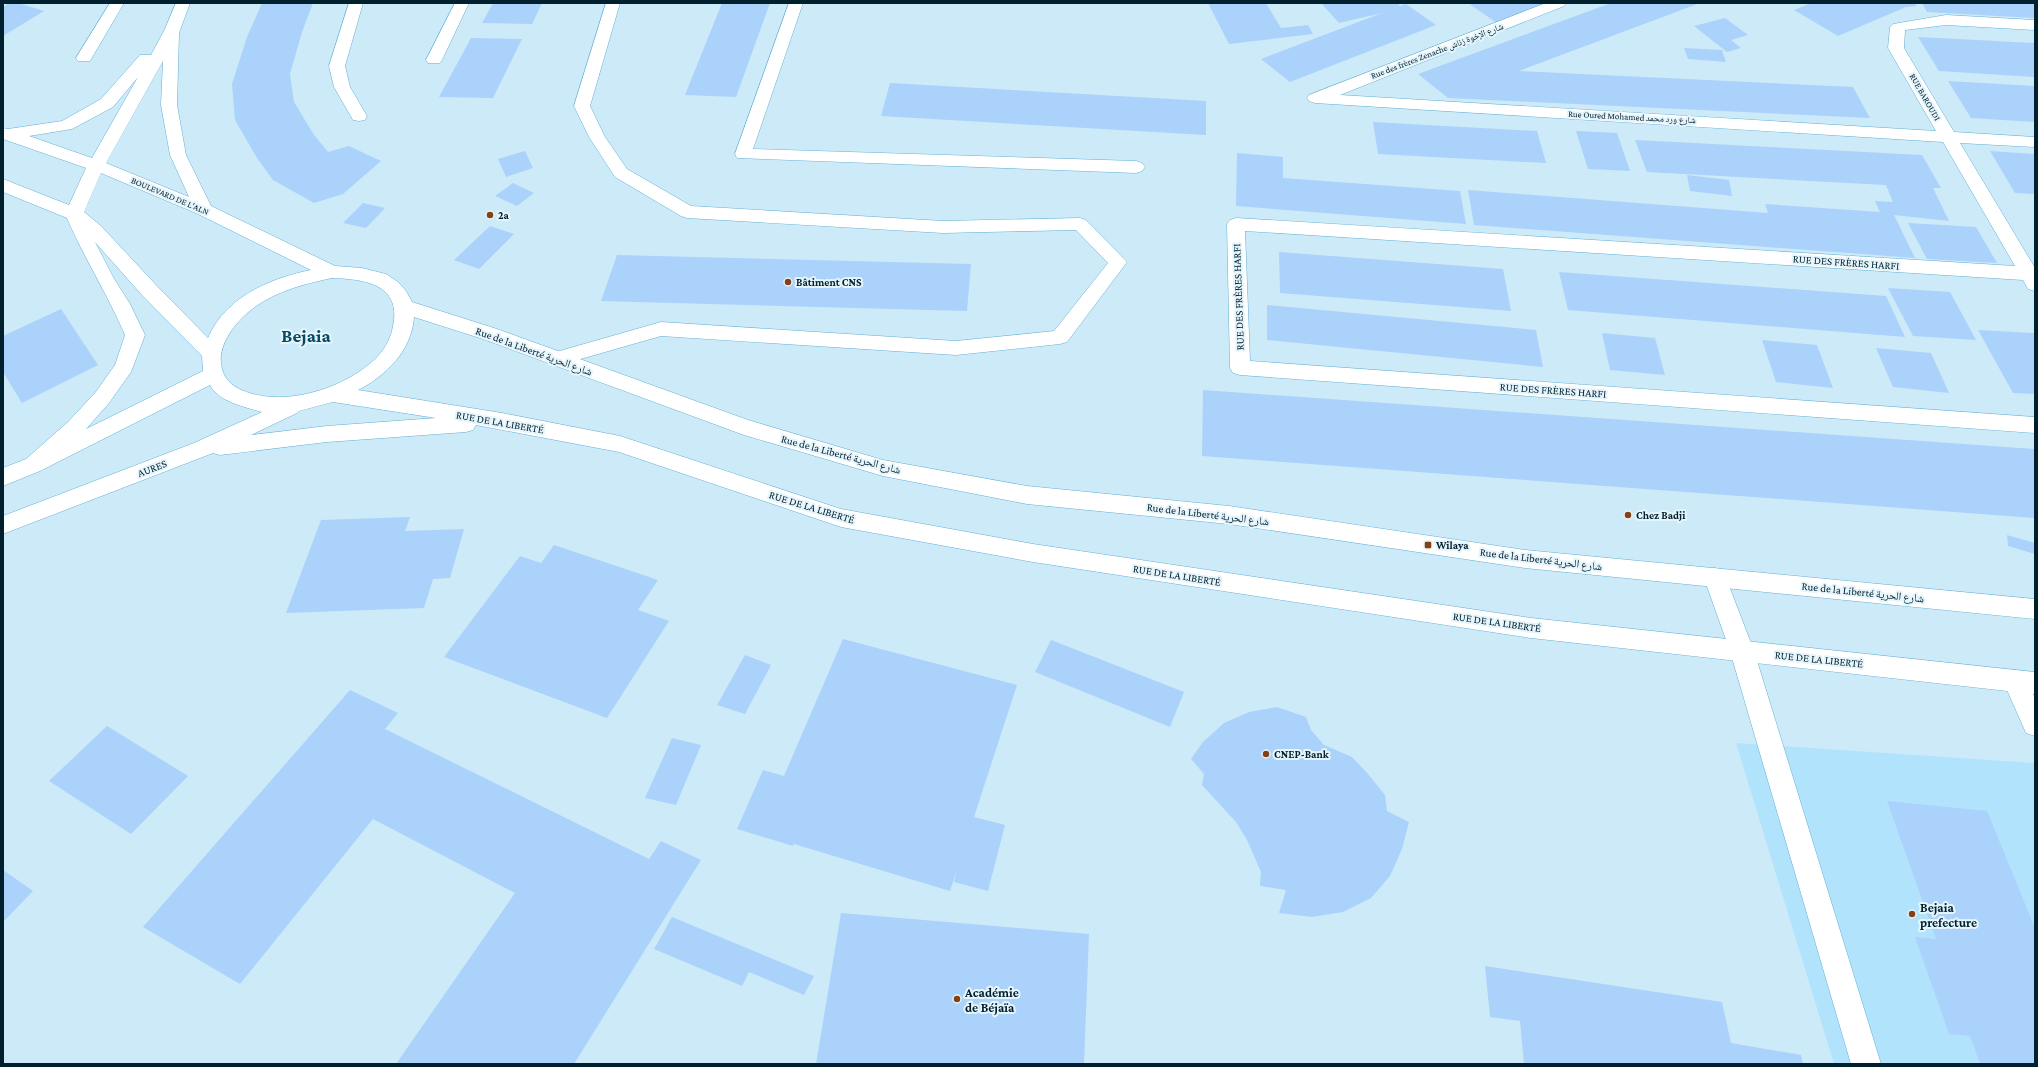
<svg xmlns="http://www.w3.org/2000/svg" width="2038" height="1067" viewBox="0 0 2038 1067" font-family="'Crimson Pro','Noto Naskh Arabic',serif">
<rect width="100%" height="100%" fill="#cdeaf9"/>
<path fill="#b2e3fc" d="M1736 743 2035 763V1064H1834Z"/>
<g fill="#abd2fb">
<path d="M9 3H18L44 11 3 36V7Z"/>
<path d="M262 3H313L302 32 290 74 294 102 314 135 328 152 349 146 381 161 343 194 314 203 273 180 257 158 235 120 232 84 247 37Z"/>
<path d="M493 3H542L532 24 482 23Z"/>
<path d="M722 3H770L736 97 685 95Z"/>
<path d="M1208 3H1266L1281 28 1308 25 1313 34 1229 44Z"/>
<path d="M1321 3H1397L1400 6 1406 4 1436 25 1290 82 1261 59 1382 13 1339 23Z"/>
<path d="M1468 3H1546L1497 23Z"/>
<path d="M1611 3H1700L1519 71 1853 87 1870 118 1448 98 1418 74Z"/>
<path d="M1811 3H1914L1917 6 1906 7 1838 36 1794 10Z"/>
<path d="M1922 3H2035V18L1927 12Z"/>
<path d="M1725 18 1748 35 1731 40 1741 48 1727 52 1694 26Z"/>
<path d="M1918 37 2035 43V77L1939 71Z"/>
<path d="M471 38 522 39 493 98 439 97Z"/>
<path d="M1684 48 1722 50 1726 62 1688 59Z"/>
<path d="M1948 81 2035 86V122L1971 118Z"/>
<path d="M890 83 1206 101V135L881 116Z"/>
<path d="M1373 122 1537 131 1546 163 1378 154Z"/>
<path d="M1576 131 1617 133 1630 171 1588 169Z"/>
<path d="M1635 140 1922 155 1941 188H1933L1949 221 1894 215 1915 258 1474 225 1468 190 1768 213 1765 204 1880 212 1875 201 1893 202 1886 185 1647 172Z"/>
<path d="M525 151 533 168 506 177 498 159Z"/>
<path d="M1990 151 2035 154V194L2015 193Z"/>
<path d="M1237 153 1283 157V178L1460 191 1466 224 1236 206Z"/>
<path d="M1687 175 1729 180 1732 196 1690 191Z"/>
<path d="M513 183 534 193 517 206 495 196Z"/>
<path d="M363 203 385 208 366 228 343 223Z"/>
<path d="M1908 223 1976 227 1997 263 1927 259Z"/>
<path d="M490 226 514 234 479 269 454 260Z"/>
<path d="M1279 252 1503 269 1511 311 1280 293Z"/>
<path d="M617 255 971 264 967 311 601 301Z"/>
<path d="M1559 272 1886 296 1905 337 1568 310Z"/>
<path d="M1888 288 1950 292 1976 340 1913 336Z"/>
<path d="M1267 305 1536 330 1543 367 1267 340Z"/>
<path d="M61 309 98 365 22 403 3 372V336Z"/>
<path d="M1978 330 2035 333V394L2013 393Z"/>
<path d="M1602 333 1655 338 1665 375 1610 370Z"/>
<path d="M1762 340 1817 345 1833 388 1776 382Z"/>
<path d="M1876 348 1931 353 1949 393 1893 387Z"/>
<path d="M1203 390 2035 449V518L1202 456Z"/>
<path d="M410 517 405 531 464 529 450 578 433 579 424 608 286 613 321 520Z"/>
<path d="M2007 535 2035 543V554L2008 546Z"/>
<path d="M554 545 658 580 638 610 669 621 607 718 444 657 520 556 541 563Z"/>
<path d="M843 639 1017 685 974 817 1005 825 988 891 954 882 957 869 950 891 794 844 793 846 737 829 763 770 784 776Z"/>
<path d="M1051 640 1184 692 1170 727 1035 672Z"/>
<path d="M745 655 771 665 745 714 717 705Z"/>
<path d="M350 690 398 713 385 729 649 859 661 841 701 860 574 1064H396L515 893 373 819 240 984 143 927Z"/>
<path d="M1277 707 1306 717 1311 730 1324 745 1352 757 1368 774 1385 795 1387 811 1409 822 1402 849 1390 876 1371 898 1343 912 1312 917 1279 913 1286 890 1260 886 1261 872 1247 840 1236 822 1202 785 1204 774 1191 759 1203 742 1224 723 1249 712Z"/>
<path d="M107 726 188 776 131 834 49 781Z"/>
<path d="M672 738 701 745 676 805 645 798Z"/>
<path d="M1887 801 1987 811 2035 928V1064H1980L1970 1036 1949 1034 1915 937 1936 939Z"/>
<path d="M3 870 33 891 3 922Z"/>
<path d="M841 913 1089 934 1084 1064H816Z"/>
<path d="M672 917 814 976 804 995 749 972 742 986 654 949Z"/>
<path d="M1485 966 1722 1002 1731 1043 1801 1055 1803 1064H1524L1520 1021 1490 1017Z"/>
</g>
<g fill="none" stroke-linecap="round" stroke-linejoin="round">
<defs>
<g id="lane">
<path d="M349 3H363L345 66 350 87 367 116 365 120 359 121 353 120 334 87 329 66Z"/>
<path d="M455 3H469L442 60 440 63H428L426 60Z"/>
<path d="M789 3H803L753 149 1136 161 1142 163 1145 167 1142 171 1136 173 737 158 735 154Z"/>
<path d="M1715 568 1723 571 1726 578 1754 651 1881 1064H1851L1730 651 1704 578 1707 571Z"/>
<path d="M2015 670 2023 673 2035 698V736L2026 733 2003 681 2007 673Z"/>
</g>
<g id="street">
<path d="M110 3H124L90 61H78L76 58Z"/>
<path d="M606 3H620L590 106 605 137 627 169 691 206 943 221 1080 218 1086 220 1127 262 1067 342 1060 344 956 355 661 336 556 366 549 364 546 359 549 354 661 322 956 341 1054 331 1108 263 1076 230 943 233 687 218 681 216 615 177 589 137 574 106Z"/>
<path d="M1546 3H1566L1564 6 1340 95 1936 131 1888 48 1890 27 1893 24 1946 15 2035 20V30L1946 25 1905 30 1904 48 1954 132 2035 137V147L1960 143 2035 268V291L2028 289 2023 280 1245 231 1250 361 2035 417V433L1240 375 1233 373 1230 368 1227 224 1230 220 1236 218 2015 266 1943 142 1315 103 1309 101 1307 98 1309 95Z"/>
</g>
<path id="secondary" d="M176 3H190L179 33 177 105 186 155 211 206 335 266 362 268 386 274 398 282 406 291 412 302 497 329 748 420 883 460 1027 486 1229 506 1525 550 2035 599V619L1525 568 1229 524 1027 504 883 476 744 435 483 339 414 317C412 350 386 376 358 390L502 413 620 436 841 509 1033 544 1531 618 2035 672V694L1531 638 1033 562 841 527 619 452 476 425 473 430 466 432 327 442 220 455 213 453 3 534V516L194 443 262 412C245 407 219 402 210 385L40 471 3 486V468L26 459 68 422 95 393 115 365 125 335C108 295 84 258 67 218L3 192V179L69 205 86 168 3 139V128L8 129 62 121 101 99 140 55H151L164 31ZM163 61 161 105 170 155 189 197 106 163ZM138 77 92 158 29 136 72 129 113 107ZM101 173 198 214 311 270C271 278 225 297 208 338L156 285 101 226 84 212ZM95 242 142 295 202 356 203 371 86 429 109 403 131 372 145 335 130 304 113 277ZM332 278C364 279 402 284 393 326 391 339 384 351 374 360 350 382 316 395 284 397 263 398 228 393 222 369 215 345 238 319 256 306 280 290 304 284 332 278ZM333 402 436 418 327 426 251 435 297 413 299 411Z"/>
</defs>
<use href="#lane" stroke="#63b0d3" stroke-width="1"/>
<use href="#street" stroke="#63b0d3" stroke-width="1"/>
<use href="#secondary" stroke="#63b0d3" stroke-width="1"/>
<use href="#lane" fill="#fff" fill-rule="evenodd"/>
<use href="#street" fill="#fff" fill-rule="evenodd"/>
<use href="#secondary" fill="#fff" fill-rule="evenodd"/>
</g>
<g fill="#854114" stroke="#e6f5fc" stroke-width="1.5">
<circle cx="490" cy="215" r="4"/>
<circle cx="788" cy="282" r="4"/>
<circle cx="1628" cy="515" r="4"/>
<rect x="1424" y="541" width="8" height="8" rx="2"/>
<circle cx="1266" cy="754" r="4"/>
<circle cx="1912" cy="914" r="4"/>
<circle cx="957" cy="999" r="4"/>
</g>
<g text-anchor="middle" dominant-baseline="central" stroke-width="4" stroke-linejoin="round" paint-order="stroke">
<g font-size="9" fill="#00202e" stroke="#e6f5fc">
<text transform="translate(1437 51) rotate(-21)">Rue des frères Zenache شارع الإخوة زناش</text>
<text transform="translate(1925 97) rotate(60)">RUE BAROUDI</text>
<text transform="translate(1632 117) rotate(3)">Rue Oured Mohamed شارع ورد محمد</text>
<text transform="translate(170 196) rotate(23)">BOULEVARD DE L'ALN</text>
</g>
<g font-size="11" font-weight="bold" fill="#00202e" stroke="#e6f5fc" text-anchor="start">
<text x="498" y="215">2a</text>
<text x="796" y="282">Bâtiment CNS</text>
<text x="1636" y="515">Chez Badji</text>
<text x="1436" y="545">Wilaya</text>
<text x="1274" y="754">CNEP-Bank</text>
</g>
<g font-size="11" fill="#00202e" stroke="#e6f5fc">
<text transform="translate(1846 262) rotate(4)">RUE DES FRÈRES HARFI</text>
<text transform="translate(1238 297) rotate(-92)">RUE DES FRÈRES HARFI</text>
<text transform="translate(534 351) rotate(20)">Rue de la Liberté شارع الحرية</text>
<text transform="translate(1553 390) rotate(4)">RUE DES FRÈRES HARFI</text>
<text transform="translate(500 422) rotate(10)">RUE DE LA LIBERTÉ</text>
<text transform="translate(841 454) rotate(15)">Rue de la Liberté شارع الحرية</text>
<text transform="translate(152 468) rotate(-21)">AURES</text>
<text transform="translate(812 507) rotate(17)">RUE DE LA LIBERTÉ</text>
<text transform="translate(1208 514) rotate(7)">Rue de la Liberté شارع الحرية</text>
<text transform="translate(1541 559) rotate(7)">Rue de la Liberté شارع الحرية</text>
<text transform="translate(1177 575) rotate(9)">RUE DE LA LIBERTÉ</text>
<text transform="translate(1863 592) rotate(6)">Rue de la Liberté شارع الحرية</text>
<text transform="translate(1497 622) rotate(8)">RUE DE LA LIBERTÉ</text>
<text transform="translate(1819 659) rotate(6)">RUE DE LA LIBERTÉ</text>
</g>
<g font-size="13" font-weight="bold" fill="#00202e" stroke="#e6f5fc" text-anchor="start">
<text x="1920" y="907">Bejaia<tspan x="1920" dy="15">prefecture</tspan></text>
<text x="965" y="992">Académie<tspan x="965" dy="15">de Béjaïa</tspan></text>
</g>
<g font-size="19" font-weight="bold" fill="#054a62" stroke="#e6f5fc">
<text x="306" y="335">Bejaia</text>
</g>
</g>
<rect width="2038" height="1067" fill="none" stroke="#00202e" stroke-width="8"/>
</svg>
